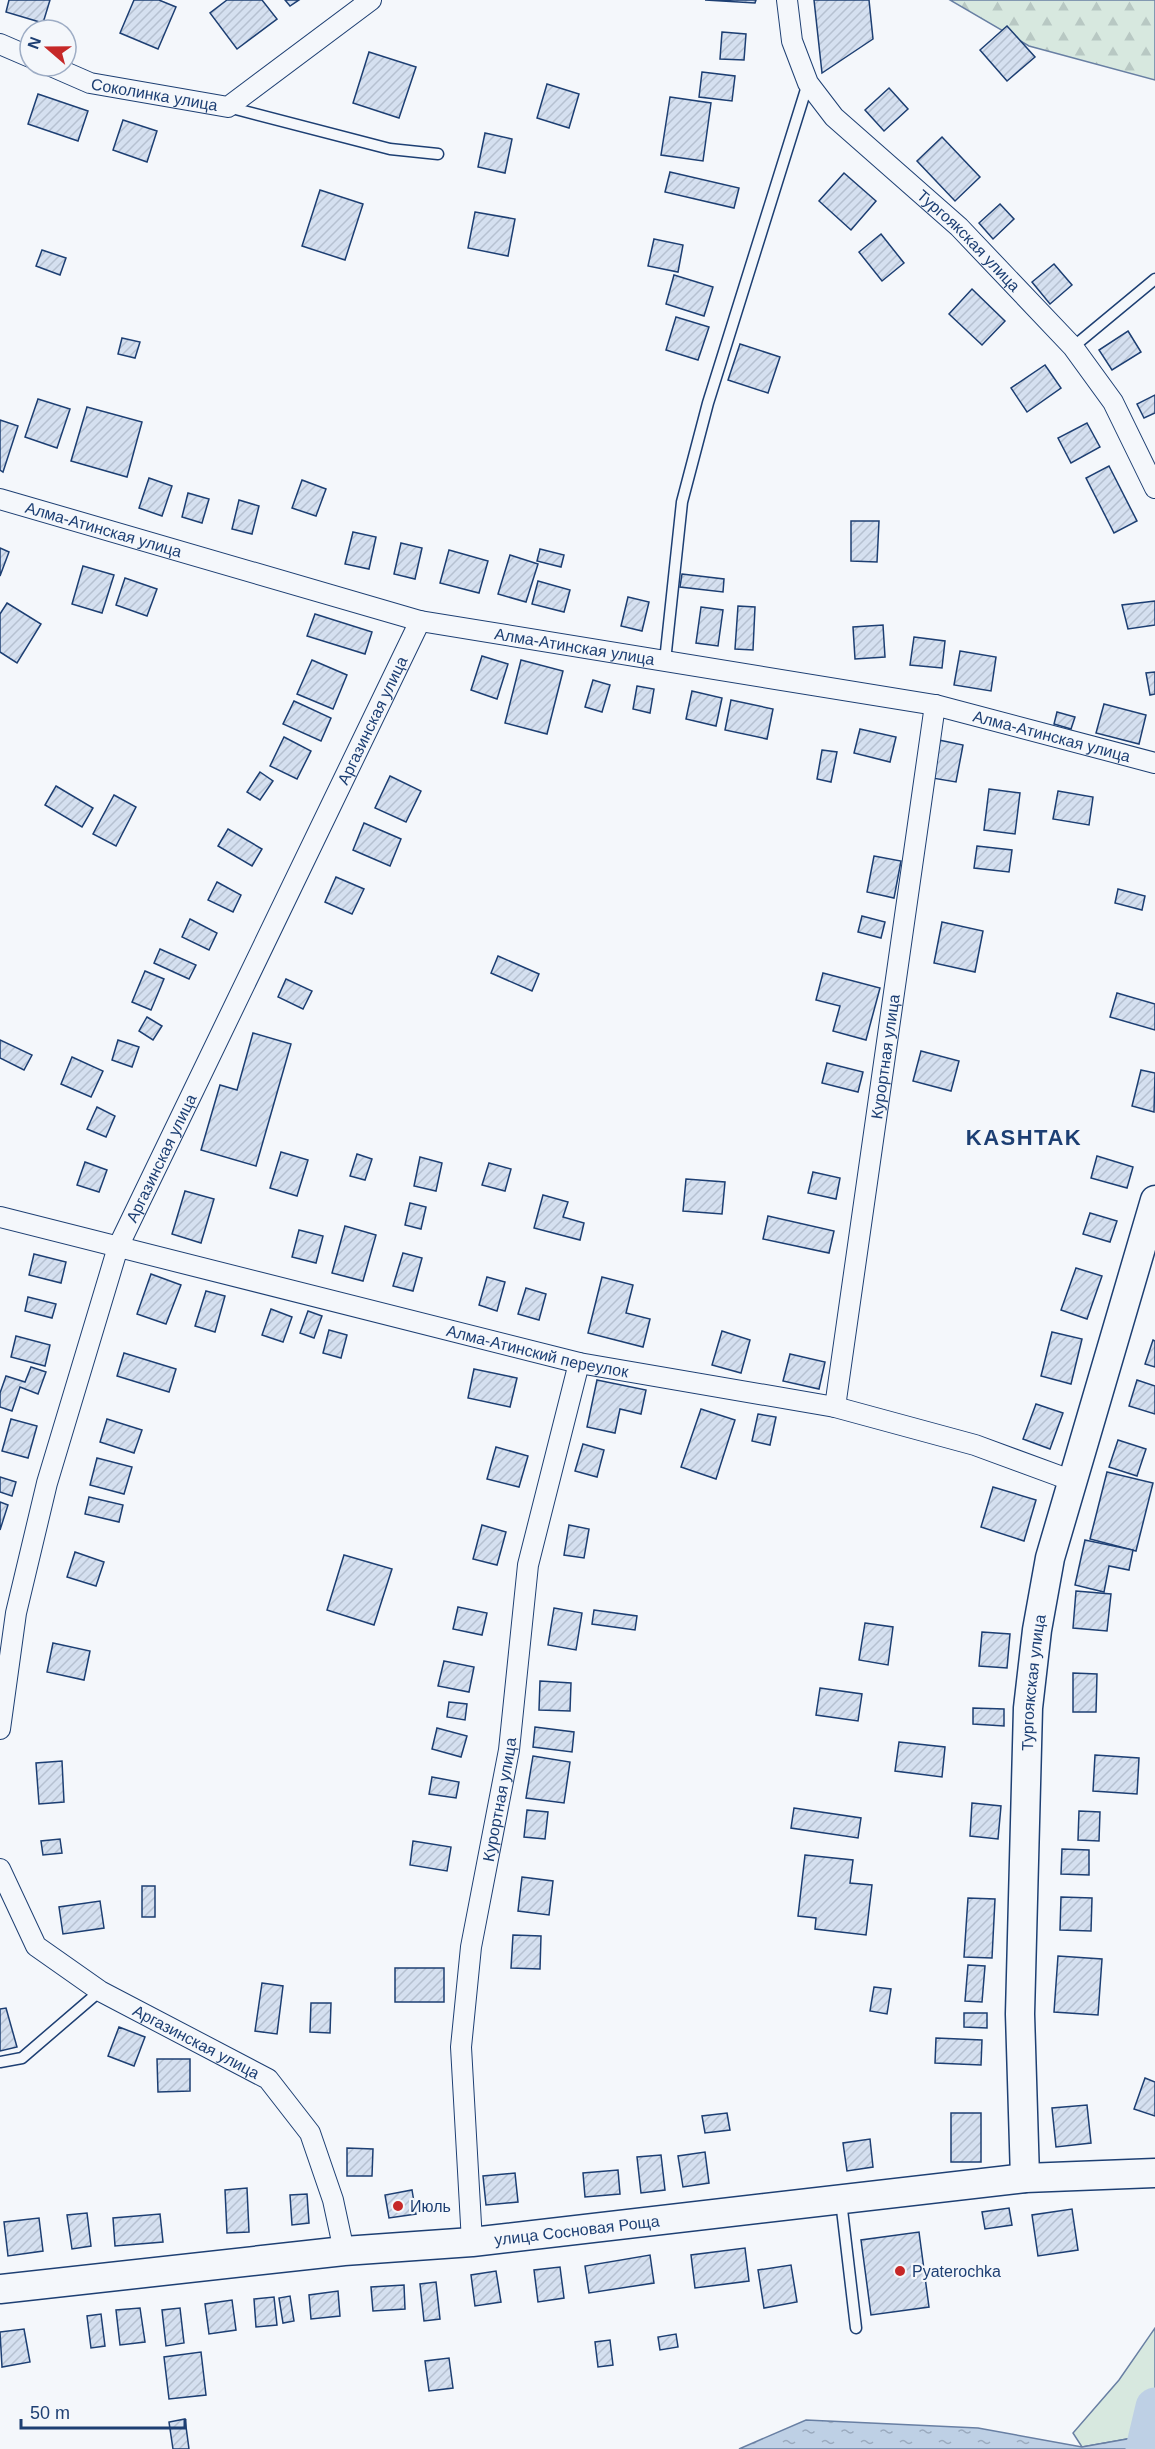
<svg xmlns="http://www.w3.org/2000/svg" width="1155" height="2449" viewBox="0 0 1155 2449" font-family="Helvetica,sans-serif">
<defs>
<pattern id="forest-firs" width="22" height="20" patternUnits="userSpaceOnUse" patternTransform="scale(1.5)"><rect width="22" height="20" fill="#d7e8df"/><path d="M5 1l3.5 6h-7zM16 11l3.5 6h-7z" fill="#b8c8c3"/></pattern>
<pattern id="water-ripples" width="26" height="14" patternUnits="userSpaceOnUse" patternTransform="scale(1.5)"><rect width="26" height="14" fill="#bed0e5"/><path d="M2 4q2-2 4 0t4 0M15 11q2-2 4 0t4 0" fill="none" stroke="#9aaabe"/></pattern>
<pattern id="building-hatch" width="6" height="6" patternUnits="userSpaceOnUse" patternTransform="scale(1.5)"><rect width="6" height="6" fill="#d5e0f0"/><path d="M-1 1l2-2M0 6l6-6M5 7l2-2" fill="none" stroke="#b6c1d1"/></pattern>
</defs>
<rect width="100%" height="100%" fill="#f4f7fb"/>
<path fill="#d7e8df" stroke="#687fa3" stroke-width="1.5" d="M1155 2328V2434L1082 2447 1073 2433 1119 2380Z"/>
<path fill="url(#forest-firs)" stroke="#687fa3" stroke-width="1.5" d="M950 0H1155V80L1029 46Z"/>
<path fill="url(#water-ripples)" stroke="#687fa3" stroke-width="1.5" d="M806 2420 978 2428 1082 2447 1155 2434V2449H739Z"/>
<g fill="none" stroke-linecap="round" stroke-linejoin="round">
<path stroke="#bed0e5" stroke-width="39" d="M1145 2449 1155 2407"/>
</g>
<g fill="url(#building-hatch)" stroke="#1d3f73" stroke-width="1.5">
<path d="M9 0H50L43 23 6 12Z"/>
<path d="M134 0H159L176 7 158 49 120 33Z"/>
<path d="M227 0H262L277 19 237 49 210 13Z"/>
<path d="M285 0H299L290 6Z"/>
<path d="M705 0H756L755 3Z"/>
<path d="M814 0H869L873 39 822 73Z"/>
<path d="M1007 26 1035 57 1007 81 980 50Z"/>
<path d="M722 32 746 34 744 60 720 59Z"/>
<path d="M369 52 416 67 399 118 353 103Z"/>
<path d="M702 72 735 76 732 101 699 97Z"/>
<path d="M547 84 579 94 569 128 537 118Z"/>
<path d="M889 88 908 109 884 131 865 110Z"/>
<path d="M38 94 88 111 78 141 28 124Z"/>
<path d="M670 97 711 103 703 161 661 155Z"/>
<path d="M123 120 157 131 147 162 113 150Z"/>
<path d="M485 133 512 139 505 173 478 167Z"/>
<path d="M942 137 980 177 955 201 917 161Z"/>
<path d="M670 172 739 188 734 208 665 192Z"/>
<path d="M844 173 876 201 851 230 819 201Z"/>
<path d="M320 190 363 204 345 260 302 246Z"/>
<path d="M1000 204 1014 219 993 239 979 223Z"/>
<path d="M475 212 515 219 508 256 468 248Z"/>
<path d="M881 234 904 263 882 281 859 252Z"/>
<path d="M654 239 683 245 678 272 648 266Z"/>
<path d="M42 250 66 258 60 275 36 266Z"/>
<path d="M1054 264 1072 285 1050 304 1032 282Z"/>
<path d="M674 275 713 287 704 316 666 304Z"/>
<path d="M972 289 1005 321 982 345 949 314Z"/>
<path d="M676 317 709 327 698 360 666 350Z"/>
<path d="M1128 331 1141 352 1112 370 1099 350Z"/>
<path d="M122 338 140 342 135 358 118 354Z"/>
<path d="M740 344 780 357 768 393 728 380Z"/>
<path d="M1045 365 1061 388 1027 412 1011 388Z"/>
<path d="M1155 395V413L1144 418 1137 404Z"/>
<path d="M38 399 70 409 57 448 25 437Z"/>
<path d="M87 407 142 422 127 477 71 461Z"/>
<path d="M0 420 18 426 3 472 0 470Z"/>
<path d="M1087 423 1100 447 1071 463 1058 438Z"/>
<path d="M1109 466 1137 521 1114 533 1086 478Z"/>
<path d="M149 478 172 486 162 516 139 508Z"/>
<path d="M302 480 326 489 316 516 292 508Z"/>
<path d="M188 493 209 499 202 523 182 517Z"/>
<path d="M239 500 259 506 252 534 232 529Z"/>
<path d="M851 521H879L877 562 851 561Z"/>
<path d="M353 532 376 537 369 569 345 564Z"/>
<path d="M401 543 422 548 415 579 394 574Z"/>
<path d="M0 548 9 552 0 576Z"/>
<path d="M540 549 564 555 561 567 537 561Z"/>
<path d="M449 550 488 561 479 593 440 583Z"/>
<path d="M510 555 538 564 526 602 498 594Z"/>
<path d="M83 566 114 575 102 613 72 604Z"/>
<path d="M682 574 724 579 723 592 680 587Z"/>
<path d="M125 578 157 589 147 616 116 605Z"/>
<path d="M538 581 570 590 564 612 532 604Z"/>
<path d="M628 597 649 602 642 631 621 626Z"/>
<path d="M1155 601V625L1128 629 1122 605Z"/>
<path d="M7 603 41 624 17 663 0 652V614Z"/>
<path d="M738 606 755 607 753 650 735 649Z"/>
<path d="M701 607 723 610 718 646 696 643Z"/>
<path d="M315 614 372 632 365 654 307 636Z"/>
<path d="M883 625 885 657 855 659 853 627Z"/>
<path d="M914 637 945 641 942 668 910 665Z"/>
<path d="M960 651 996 657 991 691 954 685Z"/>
<path d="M482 656 508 664 497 699 471 690Z"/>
<path d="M312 660 347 675 333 709 297 694Z"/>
<path d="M521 660 563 671 547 734 505 723Z"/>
<path d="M1155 672V694L1150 695 1146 673Z"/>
<path d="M593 680 610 685 602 712 585 707Z"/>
<path d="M637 686 654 689 650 713 633 709Z"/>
<path d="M692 691 722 698 716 726 686 719Z"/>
<path d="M731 700 773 709 767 739 725 730Z"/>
<path d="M294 701 331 718 321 741 283 724Z"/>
<path d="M1104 704 1146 715 1139 744 1096 733Z"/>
<path d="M1057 712 1075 717 1071 729 1054 724Z"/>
<path d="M860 729 896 737 890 762 854 753Z"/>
<path d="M284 737 311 751 297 779 270 766Z"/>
<path d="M939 740 963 745 956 782 932 778Z"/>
<path d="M822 750 837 752 831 782 817 779Z"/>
<path d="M260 772 273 781 260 800 247 792Z"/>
<path d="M390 776 421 791 406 822 375 808Z"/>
<path d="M56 786 93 808 82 827 45 805Z"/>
<path d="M989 789 1020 793 1015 834 984 830Z"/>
<path d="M1058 791 1093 797 1089 825 1053 819Z"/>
<path d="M114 795 136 807 116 846 93 834Z"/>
<path d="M364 823 401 839 390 866 353 850Z"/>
<path d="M228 829 262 849 252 866 218 846Z"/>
<path d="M977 846 1012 850 1009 872 974 868Z"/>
<path d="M874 856 901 861 894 898 867 892Z"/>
<path d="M336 877 364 889 352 914 325 902Z"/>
<path d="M217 882 241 895 233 912 208 900Z"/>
<path d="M1118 889 1145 896 1142 910 1115 903Z"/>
<path d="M862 916 885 922 881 938 858 932Z"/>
<path d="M190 919 217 933 209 950 182 937Z"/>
<path d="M942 922 983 931 975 972 934 963Z"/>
<path d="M160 949 196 965 189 979 154 963Z"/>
<path d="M498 956 539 974 532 991 491 973Z"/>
<path d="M145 971 164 979 151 1010 132 1002Z"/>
<path d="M823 973 880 988 866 1040 833 1031 840 1006 816 1000Z"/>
<path d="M286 979 312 991 303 1009 278 997Z"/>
<path d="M1117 993 1155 1004V1030L1110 1017Z"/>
<path d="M147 1017 162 1026 153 1040 139 1031Z"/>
<path d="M253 1033 291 1044 256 1166 201 1150 220 1085 237 1090Z"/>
<path d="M0 1040 32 1055 24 1070 0 1058Z"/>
<path d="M118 1040 139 1047 132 1067 112 1060Z"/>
<path d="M921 1051 959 1061 951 1091 913 1081Z"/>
<path d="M72 1057 103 1071 91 1097 61 1084Z"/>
<path d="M827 1063 863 1072 858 1092 822 1083Z"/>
<path d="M1141 1070 1155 1073 1154 1112 1132 1106Z"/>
<path d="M97 1107 115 1116 106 1137 87 1129Z"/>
<path d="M281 1152 308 1160 297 1196 270 1188Z"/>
<path d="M357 1154 372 1159 365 1180 350 1176Z"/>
<path d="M1097 1156 1133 1167 1127 1188 1091 1178Z"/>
<path d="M420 1157 442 1163 436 1191 414 1186Z"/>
<path d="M85 1162 107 1170 99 1192 77 1185Z"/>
<path d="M489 1163 511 1169 505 1191 482 1185Z"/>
<path d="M813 1172 840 1178 836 1199 808 1193Z"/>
<path d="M686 1179 725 1182 722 1214 683 1211Z"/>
<path d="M185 1191 214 1199 201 1243 172 1234Z"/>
<path d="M543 1195 568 1202 563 1217 584 1223 580 1240 534 1228Z"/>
<path d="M410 1203 426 1207 421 1229 405 1225Z"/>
<path d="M1090 1213 1117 1221 1110 1242 1083 1234Z"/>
<path d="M768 1216 834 1231 829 1253 763 1239Z"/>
<path d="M345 1226 376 1235 363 1281 332 1273Z"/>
<path d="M299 1230 323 1236 316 1263 292 1257Z"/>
<path d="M403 1253 422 1258 413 1291 393 1286Z"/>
<path d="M34 1254 66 1262 61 1283 29 1275Z"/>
<path d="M1076 1268 1102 1276 1087 1319 1061 1310Z"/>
<path d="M151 1274 181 1285 166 1324 137 1314Z"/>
<path d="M487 1277 505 1282 497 1311 479 1305Z"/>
<path d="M602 1277 633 1285 626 1313 650 1319 643 1347 588 1333Z"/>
<path d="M526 1288 546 1294 539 1320 518 1314Z"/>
<path d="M206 1291 225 1296 215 1332 195 1326Z"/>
<path d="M28 1297 56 1304 52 1318 25 1311Z"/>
<path d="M271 1309 292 1317 283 1342 262 1335Z"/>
<path d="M308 1311 322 1316 314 1338 300 1333Z"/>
<path d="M329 1330 347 1335 341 1358 323 1353Z"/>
<path d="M722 1331 750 1340 741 1373 712 1365Z"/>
<path d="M1052 1332 1082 1339 1071 1384 1041 1376Z"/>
<path d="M16 1336 50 1345 45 1366 11 1357Z"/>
<path d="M1153 1340 1155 1341V1367L1145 1364Z"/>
<path d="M124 1353 176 1369 169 1392 117 1376Z"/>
<path d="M790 1354 825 1362 819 1389 783 1381Z"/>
<path d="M31 1367 46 1372 38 1394 20 1387 12 1411 0 1407V1393L6 1376 25 1382Z"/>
<path d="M474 1369 517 1378 510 1407 468 1398Z"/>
<path d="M597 1380 646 1390 641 1414 620 1409 615 1433 587 1427Z"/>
<path d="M1137 1380 1155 1386V1414L1129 1406Z"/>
<path d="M1036 1404 1063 1413 1050 1449 1023 1439Z"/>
<path d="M701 1409 735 1420 716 1479 681 1467Z"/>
<path d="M758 1414 776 1417 770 1445 752 1441Z"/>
<path d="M11 1419 37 1426 28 1458 2 1451Z"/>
<path d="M107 1419 142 1430 134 1453 100 1442Z"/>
<path d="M1118 1440 1146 1449 1137 1476 1109 1467Z"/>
<path d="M583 1444 604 1450 597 1477 575 1471Z"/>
<path d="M496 1447 528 1456 519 1487 487 1479Z"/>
<path d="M97 1458 132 1467 124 1494 90 1485Z"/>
<path d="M1107 1472 1153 1483 1136 1551 1090 1539Z"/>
<path d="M0 1477 16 1482 12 1496 0 1492Z"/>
<path d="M993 1487 1036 1500 1024 1541 981 1527Z"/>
<path d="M89 1497 123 1505 119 1522 85 1514Z"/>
<path d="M0 1502 8 1505 0 1530Z"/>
<path d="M482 1525 506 1532 497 1565 473 1559Z"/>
<path d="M569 1525 589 1529 584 1558 564 1555Z"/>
<path d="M1085 1540 1133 1550 1129 1570 1109 1566 1104 1592 1075 1585Z"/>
<path d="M75 1552 104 1562 96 1586 67 1577Z"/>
<path d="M344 1555 392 1569 374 1625 327 1610Z"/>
<path d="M1076 1591 1111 1594 1107 1631 1073 1628Z"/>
<path d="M458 1607 487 1613 482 1635 453 1629Z"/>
<path d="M554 1608 582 1613 576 1650 548 1645Z"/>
<path d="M594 1610 637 1616 635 1630 592 1624Z"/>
<path d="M865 1623 893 1627 888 1665 859 1660Z"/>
<path d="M982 1632 1010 1634 1007 1668 979 1666Z"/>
<path d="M53 1643 90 1651 84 1680 47 1672Z"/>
<path d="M444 1661 474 1667 469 1692 438 1686Z"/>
<path d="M1073 1673 1097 1674 1096 1712H1073Z"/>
<path d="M540 1681 571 1683 570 1711 539 1710Z"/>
<path d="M820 1688 862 1694 858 1721 816 1715Z"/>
<path d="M449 1702 467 1704 465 1720 447 1717Z"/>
<path d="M973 1708 1004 1709V1726L973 1724Z"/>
<path d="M535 1727 574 1732 572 1752 533 1747Z"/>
<path d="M437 1728 467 1736 461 1757 432 1749Z"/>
<path d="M899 1742 945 1747 942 1777 895 1771Z"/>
<path d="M1095 1755 1139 1758 1137 1794 1093 1791Z"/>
<path d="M533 1756 570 1762 564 1803 526 1798Z"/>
<path d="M62 1761 64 1802 39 1804 36 1763Z"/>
<path d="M432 1777 459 1782 456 1798 429 1794Z"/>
<path d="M972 1803 1001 1806 998 1839 970 1836Z"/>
<path d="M794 1808 861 1818 858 1838 791 1828Z"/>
<path d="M527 1810 548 1812 545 1839 524 1837Z"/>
<path d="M1079 1811 1100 1812 1099 1841 1078 1840Z"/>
<path d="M60 1839 62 1853 43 1855 41 1841Z"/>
<path d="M413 1841 451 1847 447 1871 410 1865Z"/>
<path d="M1062 1849 1089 1850V1875L1061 1874Z"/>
<path d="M805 1855 853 1860 850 1883 872 1885 866 1935 815 1929 816 1918 798 1916Z"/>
<path d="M522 1877 553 1881 549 1915 518 1911Z"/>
<rect x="142" y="1886" width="13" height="31"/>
<path d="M1061 1897 1092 1898 1091 1931 1060 1930Z"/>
<path d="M968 1898 995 1899 992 1958 964 1957Z"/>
<path d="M100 1901 104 1928 63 1934 59 1907Z"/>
<path d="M513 1935 541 1936 540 1969 511 1968Z"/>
<path d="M1058 1956 1102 1959 1098 2015 1054 2012Z"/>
<path d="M968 1965 985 1966 982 2002 965 2001Z"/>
<rect x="395" y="1968" width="49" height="34"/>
<path d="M262 1983 283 1986 277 2034 255 2031Z"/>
<path d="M874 1987 891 1989 887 2014 870 2011Z"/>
<path d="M311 2003H331L330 2033 310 2032Z"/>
<path d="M6 2008 17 2047 0 2051V2009Z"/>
<path d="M964 2013H987V2028L964 2027Z"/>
<path d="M119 2027 145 2037 134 2066 108 2056Z"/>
<path d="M936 2038 982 2040 981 2065 935 2063Z"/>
<path d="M157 2059H190V2091L158 2092Z"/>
<path d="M1145 2078 1155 2082V2116L1134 2109Z"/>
<path d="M1087 2105 1091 2143 1056 2147 1052 2108Z"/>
<path d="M727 2113 730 2130 705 2133 702 2116Z"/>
<rect x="951" y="2113" width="30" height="49"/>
<path d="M870 2139 873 2167 847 2171 843 2143Z"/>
<path d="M347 2148 373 2149 372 2176H347Z"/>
<path d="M705 2152 709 2183 683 2187 678 2156Z"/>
<path d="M661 2155 665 2190 641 2193 637 2157Z"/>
<path d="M618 2170 620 2194 585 2197 583 2173Z"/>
<path d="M515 2173 518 2202 486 2205 483 2176Z"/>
<path d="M247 2188 249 2232 227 2233 225 2190Z"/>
<path d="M412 2190 416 2214 389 2218 385 2195Z"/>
<path d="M307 2194 309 2223 292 2225 290 2195Z"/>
<path d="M1009 2208 1012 2225 985 2229 982 2212Z"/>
<path d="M1072 2209 1078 2250 1038 2256 1032 2215Z"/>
<path d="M87 2213 91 2246 72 2249 67 2215Z"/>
<path d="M160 2214 163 2242 115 2246 113 2218Z"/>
<path d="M39 2218 43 2251 8 2256 4 2222Z"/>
<path d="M919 2232 929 2307 871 2315 861 2240Z"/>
<path d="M745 2248 749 2281 695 2288 691 2255Z"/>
<path d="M650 2255 654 2283 589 2293 585 2266Z"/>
<path d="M791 2265 797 2302 764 2308 758 2270Z"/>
<path d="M560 2267 564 2298 538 2302 534 2270Z"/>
<path d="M496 2271 501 2302 475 2306 471 2275Z"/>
<path d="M436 2282 440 2319 424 2321 420 2284Z"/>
<path d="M404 2285 405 2309 373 2311 371 2287Z"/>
<path d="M338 2291 340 2316 311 2319 309 2295Z"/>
<path d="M290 2296 294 2321 283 2323 279 2298Z"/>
<path d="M274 2297 277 2325 256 2327 254 2299Z"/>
<path d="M232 2300 236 2330 209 2334 205 2304Z"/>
<path d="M140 2308 145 2342 120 2345 116 2310Z"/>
<path d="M180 2308 184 2343 166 2346 162 2310Z"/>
<path d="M101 2314 105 2346 91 2348 87 2316Z"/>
<path d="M24 2329 30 2362 2 2367 0 2332Z"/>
<path d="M676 2334 678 2347 660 2350 658 2337Z"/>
<path d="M610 2340 613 2365 598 2367 595 2342Z"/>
<path d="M201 2352 206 2395 169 2399 164 2357Z"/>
<path d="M449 2358 453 2388 429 2391 425 2361Z"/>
<path d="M185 2419 189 2449H173L169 2422Z"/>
</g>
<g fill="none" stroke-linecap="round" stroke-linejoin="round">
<defs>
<g id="lane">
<path d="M228 107 390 149 438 154"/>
<path d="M1073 347 1155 279"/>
<path d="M665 661 682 502 708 403 808 83"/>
<path d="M0 2062 22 2058 100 1991"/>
<path d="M841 2201 856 2328"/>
</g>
<g id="street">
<path id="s1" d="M787 0 792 41 808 83 834 117 959 227 1073 347 1113 402 1155 488"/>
<path d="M0 44 30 57"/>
<path id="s2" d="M51 66 90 83 228 107 371 0"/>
<path id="s3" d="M0 499 420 621 935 705 1155 763"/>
<path id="s4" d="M0 1217 579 1363 835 1407 975 1445 1073 1481"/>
<path id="s5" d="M835 1407 935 705"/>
<path id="s6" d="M0 1729 16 1613 47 1483 118 1247 420 621"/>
<path id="s7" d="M0 1869 36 1946 100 1991 268 2079 310 2133 333 2200 344 2251"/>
<path id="s8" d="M472 2242 461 2047 471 1947 509 1750 528 1565 579 1363"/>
</g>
<g id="secondary">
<path id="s9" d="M1025 2178 1020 2014 1028 1708 1037 1630 1050 1558 1155 1200"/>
<path id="s10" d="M0 2289 344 2251 472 2242 1025 2178 1155 2173"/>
</g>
</defs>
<use href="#lane" stroke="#1d3f73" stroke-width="13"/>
<use href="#street" stroke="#1d3f73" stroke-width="22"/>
<use href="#secondary" stroke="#1d3f73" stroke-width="31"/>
<use href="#lane" stroke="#f4f7fb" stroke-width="10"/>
<use href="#street" stroke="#f4f7fb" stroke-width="20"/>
<use href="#secondary" stroke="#f4f7fb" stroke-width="28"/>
</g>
<g fill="#c62828" stroke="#f4f7fb" stroke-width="2">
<circle cx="398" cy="2206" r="6"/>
<circle cx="900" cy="2271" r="6"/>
</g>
<g text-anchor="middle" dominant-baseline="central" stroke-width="4.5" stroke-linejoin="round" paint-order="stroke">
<g font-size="16" fill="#1d3f73" stroke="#f4f7fb">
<text stroke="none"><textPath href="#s2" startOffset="108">Соколинка улица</textPath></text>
<text stroke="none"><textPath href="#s1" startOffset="312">Тургоякская улица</textPath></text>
<text stroke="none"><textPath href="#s3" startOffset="108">Алма-Атинская улица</textPath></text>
<text stroke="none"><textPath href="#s3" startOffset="594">Алма-Атинская улица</textPath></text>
<text stroke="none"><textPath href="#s6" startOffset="1082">Аргазинская улица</textPath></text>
<text stroke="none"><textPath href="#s3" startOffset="1080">Алма-Атинская улица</textPath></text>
<text stroke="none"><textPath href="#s5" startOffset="354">Курортная улица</textPath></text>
<text stroke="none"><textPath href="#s6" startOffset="596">Аргазинская улица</textPath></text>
<text stroke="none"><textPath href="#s4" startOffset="554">Алма-Атинский переулок</textPath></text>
<text stroke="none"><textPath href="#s9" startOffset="496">Тургоякская улица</textPath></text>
<text stroke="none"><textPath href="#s8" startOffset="446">Курортная улица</textPath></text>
<text stroke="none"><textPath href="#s7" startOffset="272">Аргазинская улица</textPath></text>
<text stroke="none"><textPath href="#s10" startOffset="580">улица Сосновая Роща</textPath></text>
</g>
<g font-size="16" fill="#1d3f73" stroke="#f4f7fb" text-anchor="start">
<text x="410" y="2206">Июль</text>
<text x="912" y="2271">Pyaterochka</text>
</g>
<g font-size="22" font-weight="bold" letter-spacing="1.5" fill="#1d3f73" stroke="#f4f7fb">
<text x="1024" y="1137">KASHTAK</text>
</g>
</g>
<g transform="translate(48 48) rotate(290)"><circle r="28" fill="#f4f7fb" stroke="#9eadc5" stroke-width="1.5"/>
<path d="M0-4.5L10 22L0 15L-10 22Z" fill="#c62828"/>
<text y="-9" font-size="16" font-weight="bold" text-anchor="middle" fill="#1d3f73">N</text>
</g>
<path d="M21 2419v9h164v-9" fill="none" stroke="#1d3f73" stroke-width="3"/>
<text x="30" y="2419" font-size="18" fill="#1d3f73" stroke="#f4f7fb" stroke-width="4.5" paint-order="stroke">50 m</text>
</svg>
